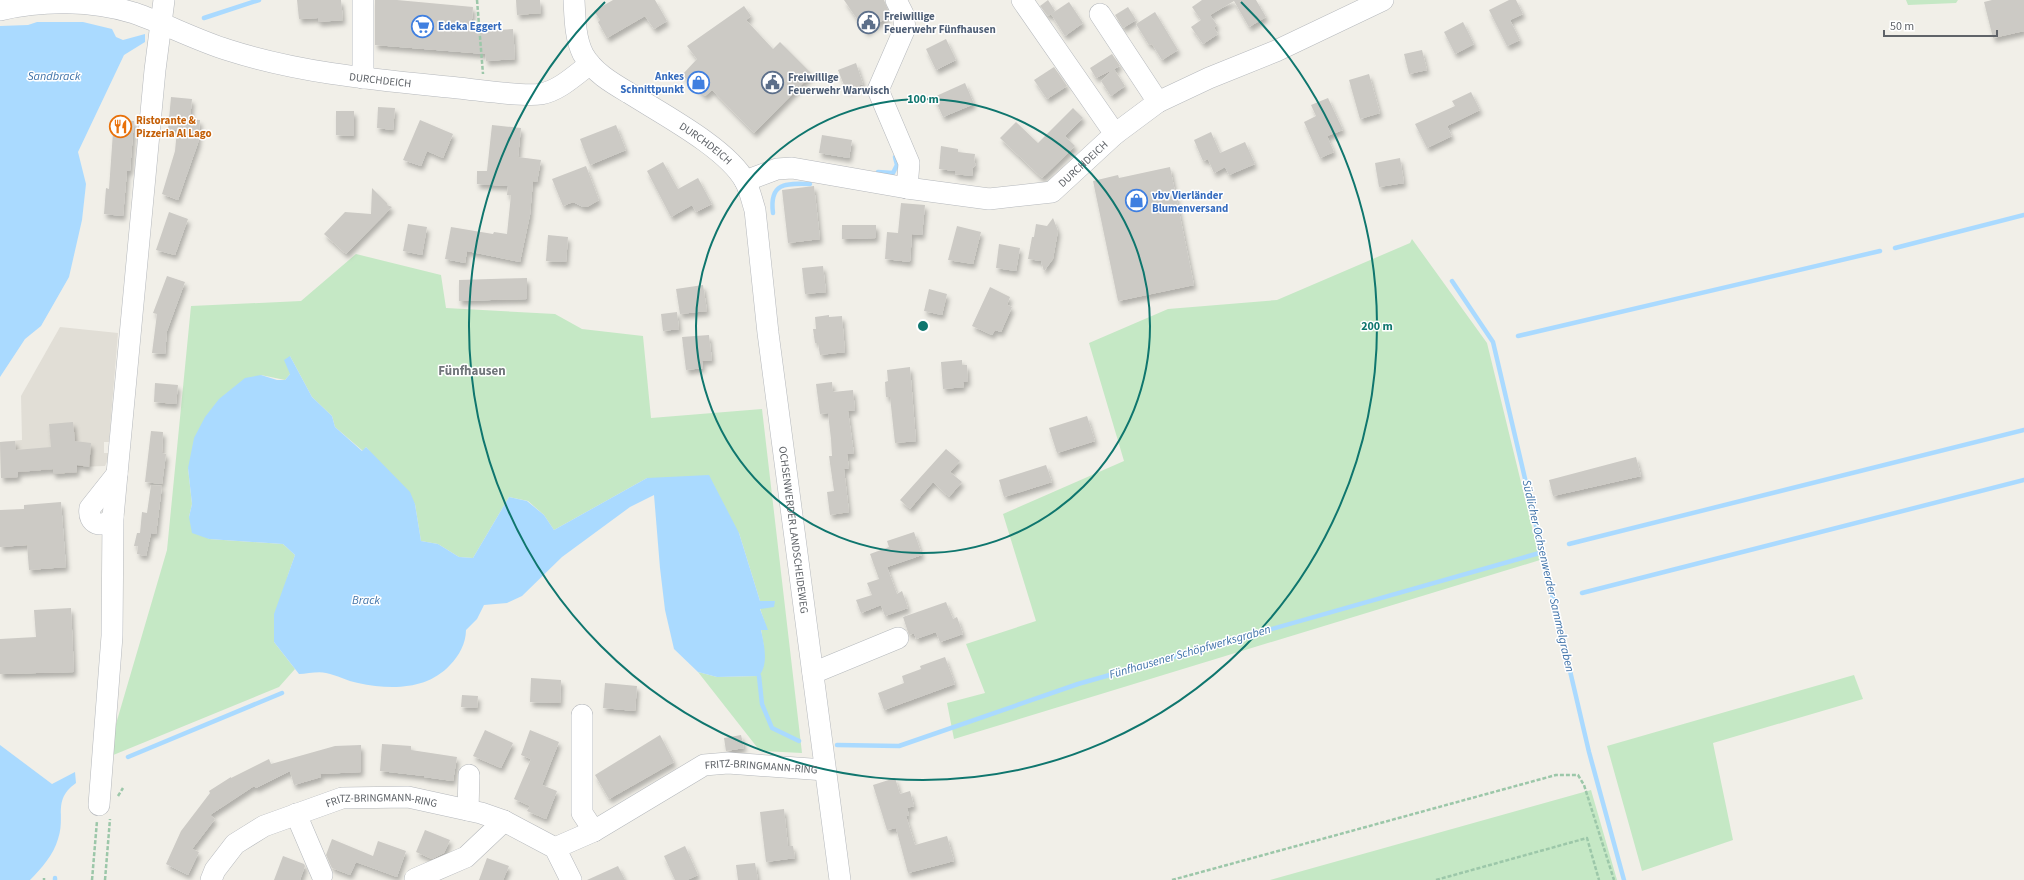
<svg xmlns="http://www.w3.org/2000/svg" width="2024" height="880" viewBox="0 0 2024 880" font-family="'Source Sans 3',sans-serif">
<defs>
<filter id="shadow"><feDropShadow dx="2.5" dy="4.5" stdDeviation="2" flood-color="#0004"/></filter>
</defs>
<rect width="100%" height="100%" fill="#f1efe8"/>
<path fill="#e1ded6" d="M60 327 118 333 109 442H104V453H109L107 462 105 466 77 467V472L53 474V469L18 472V477L1 478 0 442 22 440 21 396Z"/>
<g fill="#c5e8c5">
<path d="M1906 0H1958L1956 3 1908 5Z"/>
<path d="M1412 239 1487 343 1540 560 954 739 947 703 985 693 966 644 1036 621 1003 514 1124 461 1089 343 1168 309 1277 300 1410 243Z"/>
<path d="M356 254 441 275 446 308 555 314 582 329 643 336 651 418 762 409 802 753 760 751 698 672 717 677 759 676 764 648 761 629 767 630 760 608 775 601H760L739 533 647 478 554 530 544 515 528 501 509 497 473 558 459 557 438 544 421 541 415 504 366 447 363 451 335 427 332 416 312 397 290 356V374L285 380 261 375 188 468 192 504 189 517 209 539 283 544 295 555 288 575 274 642 295 669 279 687 106 758 167 550 191 306 301 301Z"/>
<path d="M1854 675 1863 699 1713 743 1733 840 1642 871 1607 746Z"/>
<path d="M1591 790 1617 880H1270Z"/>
</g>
<g fill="#aadaff">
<path d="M37 22H83L112 29 116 37 123 40 145 34V42L124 55 78 152 86 184 82 220 69 277 41 326 25 339 0 377V26L28 25Z"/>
<path d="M290 356 312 397 332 416 335 427 362 451 366 447 410 492 415 504 421 541 438 544 459 557 473 558 509 497 527 501 544 515 554 530 647 478 709 475 739 533 760 601H775L774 607 760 609 768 630H761C764 644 769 664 759 676L717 677 698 672 674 649 665 610 660 568 654 495 630 507 562 557 522 596 507 603 484 605 477 619 466 630C466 643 459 656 450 665 427 690 391 690 358 683 347 681 337 675 326 673 318 671 307 674 299 674L274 642V614L295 555 283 544 209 539 192 533 189 517 192 504 188 468 194 438 205 417 219 399 245 378 261 375 277 380H285L290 374 284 360Z"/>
<path d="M0 745 52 784 75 772 76 783C52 800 66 816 58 839 54 854 41 869 30 880H0Z"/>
</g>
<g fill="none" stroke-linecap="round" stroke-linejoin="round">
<g stroke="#aadaff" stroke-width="4.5">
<path d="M204 18 259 0"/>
<path d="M878 172 893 173 897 165 895 157"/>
<path d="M773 213C769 183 785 183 810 184"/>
<path d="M1895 248 2024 215"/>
<path d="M1452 281 1493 342 1589 752 1624 880"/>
<path d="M1518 336 1880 251"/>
<path d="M1569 544 2024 430"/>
<path d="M1582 593 2024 480"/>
<path d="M759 676 762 704 772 728 799 741"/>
<path d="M837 745 899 746 1078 684 1543 552"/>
<path d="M128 757 282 693"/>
<path d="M55 880V878"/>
</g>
</g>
<g fill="#cccac5" filter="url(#shadow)">
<path d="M297 0H341L343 20 318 22V18L299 19Z"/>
<path d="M375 0H397L473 7 471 32 513 29 515 59 486 61 485 54 375 45Z"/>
<path d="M516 0H540L541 13 517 15Z"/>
<path d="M613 0H655L667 21 654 29 645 16 607 38 598 22 600 20 594 11Z"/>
<path d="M844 0H884L890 15 866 32Z"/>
<path d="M1048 0 1055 11 1048 16 1040 6Z"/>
<path d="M1202 0H1256L1266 17 1249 27 1234 1 1210 15 1217 25 1214 28 1218 34 1203 44 1191 27 1201 20 1192 7Z"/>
<path d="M1509 0H1516L1523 14 1510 20 1520 40 1507 46 1489 10Z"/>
<path d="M1992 0H2024V31L1993 38 1984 2Z"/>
<path d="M1069 2 1083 23 1065 36 1051 14Z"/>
<path d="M744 6 751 16 746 20 773 49 780 42 812 74 754 133 712 90 705 96 682 75 697 59 687 46Z"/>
<path d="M1128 7 1136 20 1123 28 1115 15Z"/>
<path d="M1155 12 1178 50 1162 60 1152 44 1149 45 1136 24Z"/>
<path d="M1463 22 1474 44 1455 54 1444 32Z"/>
<path d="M946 39 956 60 936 70 926 49Z"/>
<path d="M1422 50 1427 70 1409 74 1404 54Z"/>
<path d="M1112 54 1120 66 1114 69 1125 86 1111 96 1101 81 1112 70 1096 78 1090 68Z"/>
<path d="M856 63 863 84 846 90 838 70Z"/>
<path d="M1054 67 1067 86 1047 99 1034 80Z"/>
<path d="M1369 74 1380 113 1360 119 1349 80Z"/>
<path d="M965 83 974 104 943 117 934 97Z"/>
<path d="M1471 92 1480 110 1447 126 1452 136 1427 148 1415 124 1455 106 1452 101Z"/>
<path d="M171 97 192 99 190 119 200 120 198 143 178 200 162 194 175 151 177 130H168Z"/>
<path d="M1328 98 1343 130 1327 136 1334 152 1320 158 1304 122 1316 116 1311 105Z"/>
<path d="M378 107 395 108 393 130 377 128Z"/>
<path d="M1073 108 1083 118 1065 136 1075 146 1042 178 1000 138 1016 122 1038 143Z"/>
<path d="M336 111H354V136L336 135Z"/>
<path d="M116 120 134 121 130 171H127L123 216 104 214 106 188 109 189 113 132 116 133Z"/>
<path d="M420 120 453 134 443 158 427 151 421 166 403 160Z"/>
<path d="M492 125 521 128 518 157 541 160 537 182 533 181 530 215 520 262 467 251 465 263 445 259 451 227 493 234 494 232 507 234 511 195H507L508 186 477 184V171H487Z"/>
<path d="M616 125 626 150 590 165 580 139Z"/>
<path d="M1211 132 1220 153 1245 142 1255 164 1229 175 1225 167 1214 173 1208 159 1203 161 1194 140Z"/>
<path d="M822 135 852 140 849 158 819 153Z"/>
<path d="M941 146 958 149V152L975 154 974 162 976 165 973 168 972 176 955 174V171L939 169Z"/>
<path d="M1400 158 1404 183 1379 187 1375 163Z"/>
<path d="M663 162 678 189 698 178 712 204 696 212 692 205 671 217 647 171Z"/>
<path d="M586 166 599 200 587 207H583L573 202 563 206 552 179Z"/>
<path d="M1170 167 1194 285 1118 301 1093 181 1118 175 1119 178Z"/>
<path d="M814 186 820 239 788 243 782 190Z"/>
<path d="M372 188 387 203V205L392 207 346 254 324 234 345 212 371 214Z"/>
<path d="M901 203 925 205 922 235 912 234 910 262 885 259 887 232 898 233Z"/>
<path d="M169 212 188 219 175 255 156 250Z"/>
<path d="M1053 218 1058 231 1053 259 1044 271 1041 261 1028 259 1032 237H1034L1036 224 1047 226Z"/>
<path d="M408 224 427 227 422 255 403 251Z"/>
<path d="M842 225H876V238L842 239Z"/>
<path d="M957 226 981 232 973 264 948 260Z"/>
<path d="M548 235 568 237 566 262 546 261Z"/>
<path d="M999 244 1020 248 1016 271 996 268Z"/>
<path d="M823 266 826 292 805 294 802 268Z"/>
<path d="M167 276 185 282 167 331 165 354 152 353 157 314 153 313Z"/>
<path d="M527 278V299L459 301V280Z"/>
<path d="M703 285 707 311 680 314 676 289Z"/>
<path d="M990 287 1010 297 1007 305 1012 307 1001 332 995 330 992 335 972 326Z"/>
<path d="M929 289 947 294 942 315 924 311Z"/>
<path d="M677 312 679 329 663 331 661 314Z"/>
<path d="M829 315V317L842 316 845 352 820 355 818 343H815L813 329H816L815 317Z"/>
<path d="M709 335 712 360 702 361 703 368 686 370 682 337Z"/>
<path d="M962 360V365H967L968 382H963L964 387 943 389 941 362Z"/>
<path d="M910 367 916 441 895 443 890 397H886L885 382 888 381 887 370Z"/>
<path d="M832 382 833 392 853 390 855 410 848 411 854 454H847L849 468 844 469 849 512 830 515 827 492 834 491 829 456H832L831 439 828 413 820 414 816 384Z"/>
<path d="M155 383 178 385 176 404 154 402Z"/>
<path d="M1087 416 1095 441 1057 453 1049 428Z"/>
<path d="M73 422 75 441 91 443 89 467 77 465V472L53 474V469L18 472V477L1 478 0 442 15 441 16 450 51 447 49 424Z"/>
<path d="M151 431 163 432 162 453 166 454 162 484 145 482Z"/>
<path d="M946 449 960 461 950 472 962 482 949 497 933 482 910 509 900 500Z"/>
<path d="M1636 457 1641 476 1553 496 1549 480Z"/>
<path d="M1046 465 1052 482 1004 497 999 480Z"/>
<path d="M151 485 162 486 156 534 151 533 146 556 137 554 138 546H134L137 533H140L142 512 147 513Z"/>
<path d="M61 502 66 567 29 570 27 545 0 547V510L24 509V505Z"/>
<path d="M914 532 922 555 887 567 897 594 902 591 908 608 885 616 881 605 861 613 856 600 872 595 867 583 879 579 870 554 889 547 887 541Z"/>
<path d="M946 602 953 619 957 617 963 634 940 642 936 632 916 639 914 633 909 635 903 617Z"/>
<path d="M71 608 74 672 0 674V639L36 637 34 610Z"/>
<path d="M945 657 955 684 884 710 878 693 904 683 902 676 921 669 920 666Z"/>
<path d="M531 678 561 680 560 703 530 702Z"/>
<path d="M605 683 637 686 635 711 603 708Z"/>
<path d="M462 695 478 696 477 708 461 707Z"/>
<path d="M485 730 513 743 501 768 473 756Z"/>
<path d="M530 730 559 742 542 785 557 791 546 819 527 811 530 806 514 799 531 759 521 755Z"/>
<path d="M660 735 674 762 609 799 595 775Z"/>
<path d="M741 735 744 748 726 751 724 738Z"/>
<path d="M382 744 411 746V750L457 757 453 781 424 777V776L380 771Z"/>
<path d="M361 745V772L320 774 321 777 294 785 290 771 256 788 254 786 210 815 215 819 192 849 199 852 188 875 166 864 181 831 210 793 209 791 231 777V778L269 759 271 764 335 746Z"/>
<path d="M895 778 900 794 910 791 914 806 907 808 909 815 906 816 915 845 947 836 954 861 908 873 896 828 887 830 873 785Z"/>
<path d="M784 809 788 846H793L795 858 766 862 760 812Z"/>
<path d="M425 830 450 840 444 853 432 859 416 852Z"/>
<path d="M332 839 373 856 378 841 406 851 397 877 356 862 350 875 332 868 326 855Z"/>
<path d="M685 846 698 875 687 880H675L664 856Z"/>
<path d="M283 856 304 864 305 866 300 880H274Z"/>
<path d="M487 858 509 866 503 880H479Z"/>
<path d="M755 863 758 880H738L736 865Z"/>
<path d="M618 866 625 880H587Z"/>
</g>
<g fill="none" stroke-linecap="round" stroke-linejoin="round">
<defs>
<g id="minor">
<path d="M363 0V78"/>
<path id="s1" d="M574 0C575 18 575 38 583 54 593 72 612 83 629 93 662 114 727 148 745 181 750 190 752 201 755 210L768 333 840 880"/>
<path d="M896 0 903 14 905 28 878 90 909 163 907 188"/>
<path d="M1022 0 1115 134"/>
<path id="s2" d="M0 10C43 0 91 0 134 13 166 24 196 40 228 50 303 74 380 80 458 88 479 90 522 97 541 94 560 90 574 76 590 64"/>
<path d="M1100 14 1158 102"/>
<path id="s3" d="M745 181 777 169 792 168 907 188 989 199 1052 192 1115 134 1158 102 1209 78 1276 51 1383 0"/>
<path d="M113 517C103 530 87 524 90 508L117 474"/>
<path d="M813 673 898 638"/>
<path d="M582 715V813L594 831"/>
<path d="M99 805 112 636 113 517 117 474 155 70 164 0"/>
<path d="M468 810 469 775"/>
<path d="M296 814 322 875"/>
<path id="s4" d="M555 848 594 831 704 765 728 763 825 770"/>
<path d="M415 879 466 857 504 821"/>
<path id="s5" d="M211 880 215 870 235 844 264 826 342 798 408 797 481 813 504 821 555 848 571 880"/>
</g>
</defs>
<use href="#minor" stroke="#b5b8bc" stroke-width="22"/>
<g stroke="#9cc7a9" stroke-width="2.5" stroke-dasharray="4 2" stroke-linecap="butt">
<path d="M477 0 483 74"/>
<path d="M118 796 123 788"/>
<path d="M44 880V878"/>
<path d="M92 880 97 821"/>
<path d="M105 880 110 819"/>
<path d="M1172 880 1556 775H1578L1584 785 1614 880"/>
<path d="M1436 880 1587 838 1599 880"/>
</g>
<use href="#minor" stroke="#fff" stroke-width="21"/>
</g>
<g fill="none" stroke="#0f766e" stroke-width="2">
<circle cx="923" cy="326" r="227"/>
<path d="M1241 2A454 454 0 1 1 605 2"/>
</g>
<defs>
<symbol id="civic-ring" viewBox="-11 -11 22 22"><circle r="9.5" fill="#fff" stroke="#5c6f8a" stroke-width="1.5"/><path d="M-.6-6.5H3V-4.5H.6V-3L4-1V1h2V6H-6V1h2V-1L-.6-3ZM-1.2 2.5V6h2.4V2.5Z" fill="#5c6f8a"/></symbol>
<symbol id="supermarket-ring" viewBox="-11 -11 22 22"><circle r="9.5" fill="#fff" stroke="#3f7fe0" stroke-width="1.5"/><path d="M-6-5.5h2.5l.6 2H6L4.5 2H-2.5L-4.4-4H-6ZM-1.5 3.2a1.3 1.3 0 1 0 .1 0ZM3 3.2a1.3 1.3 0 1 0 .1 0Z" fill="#3f7fe0"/></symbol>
<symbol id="shop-ring" viewBox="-11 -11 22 22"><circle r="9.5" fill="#fff" stroke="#3f7fe0" stroke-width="1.5"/><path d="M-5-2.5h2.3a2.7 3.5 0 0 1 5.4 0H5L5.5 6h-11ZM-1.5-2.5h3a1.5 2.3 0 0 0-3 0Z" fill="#3f7fe0"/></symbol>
<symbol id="restaurant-ring" viewBox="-11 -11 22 22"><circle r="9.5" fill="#fff" stroke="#e8710a" stroke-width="1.5"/><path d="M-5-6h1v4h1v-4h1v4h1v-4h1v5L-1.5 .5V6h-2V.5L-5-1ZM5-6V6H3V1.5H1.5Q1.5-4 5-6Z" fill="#e8710a"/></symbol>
</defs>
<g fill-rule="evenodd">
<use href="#civic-ring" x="856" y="10" width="25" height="25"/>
<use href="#supermarket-ring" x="410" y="14" width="25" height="25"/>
<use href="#shop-ring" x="686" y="70" width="25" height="25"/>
<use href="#civic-ring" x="760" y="70" width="25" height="25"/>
<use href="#restaurant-ring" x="108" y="114" width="25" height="25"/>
<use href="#shop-ring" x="1124" y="188" width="25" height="25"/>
</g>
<g text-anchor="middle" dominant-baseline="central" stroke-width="3" stroke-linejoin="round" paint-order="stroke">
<g font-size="11" font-weight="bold" fill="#4e5e75" stroke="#fff" text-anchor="start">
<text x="884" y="16">Freiwillige<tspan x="884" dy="13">Feuerwehr Fünfhausen</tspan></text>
<text x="788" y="77">Freiwillige<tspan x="788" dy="13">Feuerwehr Warwisch</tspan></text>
</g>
<g font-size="11" font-weight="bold" fill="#366cbe" stroke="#fff" text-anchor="start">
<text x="438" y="26">Edeka Eggert</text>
<text x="684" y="76" text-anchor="end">Ankes<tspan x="684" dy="13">Schnittpunkt</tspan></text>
<text x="1152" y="195">vbv Vierländer<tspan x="1152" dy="13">Blumenversand</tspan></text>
</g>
<g font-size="11" fill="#5f6368" stroke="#fff">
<text stroke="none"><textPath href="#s2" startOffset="392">DURCHDEICH</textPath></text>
<text stroke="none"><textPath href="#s1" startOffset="208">DURCHDEICH</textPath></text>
<text stroke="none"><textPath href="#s3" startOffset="354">DURCHDEICH</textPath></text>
<text stroke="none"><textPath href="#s1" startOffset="616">OCHSENWERDER LANDSCHEIDEWEG</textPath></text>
<text stroke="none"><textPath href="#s4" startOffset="228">FRITZ-BRINGMANN-RING</textPath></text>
<text stroke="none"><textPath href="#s5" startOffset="200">FRITZ-BRINGMANN-RING</textPath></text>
</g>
<g font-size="11" font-weight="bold" fill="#c56008" stroke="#fff" text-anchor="start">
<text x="136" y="120">Ristorante &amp;<tspan x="136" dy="13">Pizzeria Al Lago</tspan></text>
</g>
<g font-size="12" font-style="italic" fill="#4174aa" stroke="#fff">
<text x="54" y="76">Sandbrack</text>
<text transform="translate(1548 576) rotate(77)">Südlicher Ochsenwerder Sammelgraben</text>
<text x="366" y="600">Brack</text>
<text transform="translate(1190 652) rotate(-16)">Fünfhausener Schöpfwerksgraben</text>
</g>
<g font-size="13" font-weight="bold" fill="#70757a" stroke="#fff">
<text x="472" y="371">Fünfhausen</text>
</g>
</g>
<circle cx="923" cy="326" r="6" fill="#0f766e" stroke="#fff" stroke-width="2"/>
<g font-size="12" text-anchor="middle" font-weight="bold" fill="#0f766e" stroke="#fff" stroke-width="3" stroke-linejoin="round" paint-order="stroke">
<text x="923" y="103">100 m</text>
<text x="1377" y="330">200 m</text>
</g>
<path d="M1884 30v6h113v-6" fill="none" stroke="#5f6368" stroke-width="2"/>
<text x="1890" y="30" font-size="12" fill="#5f6368" stroke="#ffffff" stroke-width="3" paint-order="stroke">50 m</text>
</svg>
